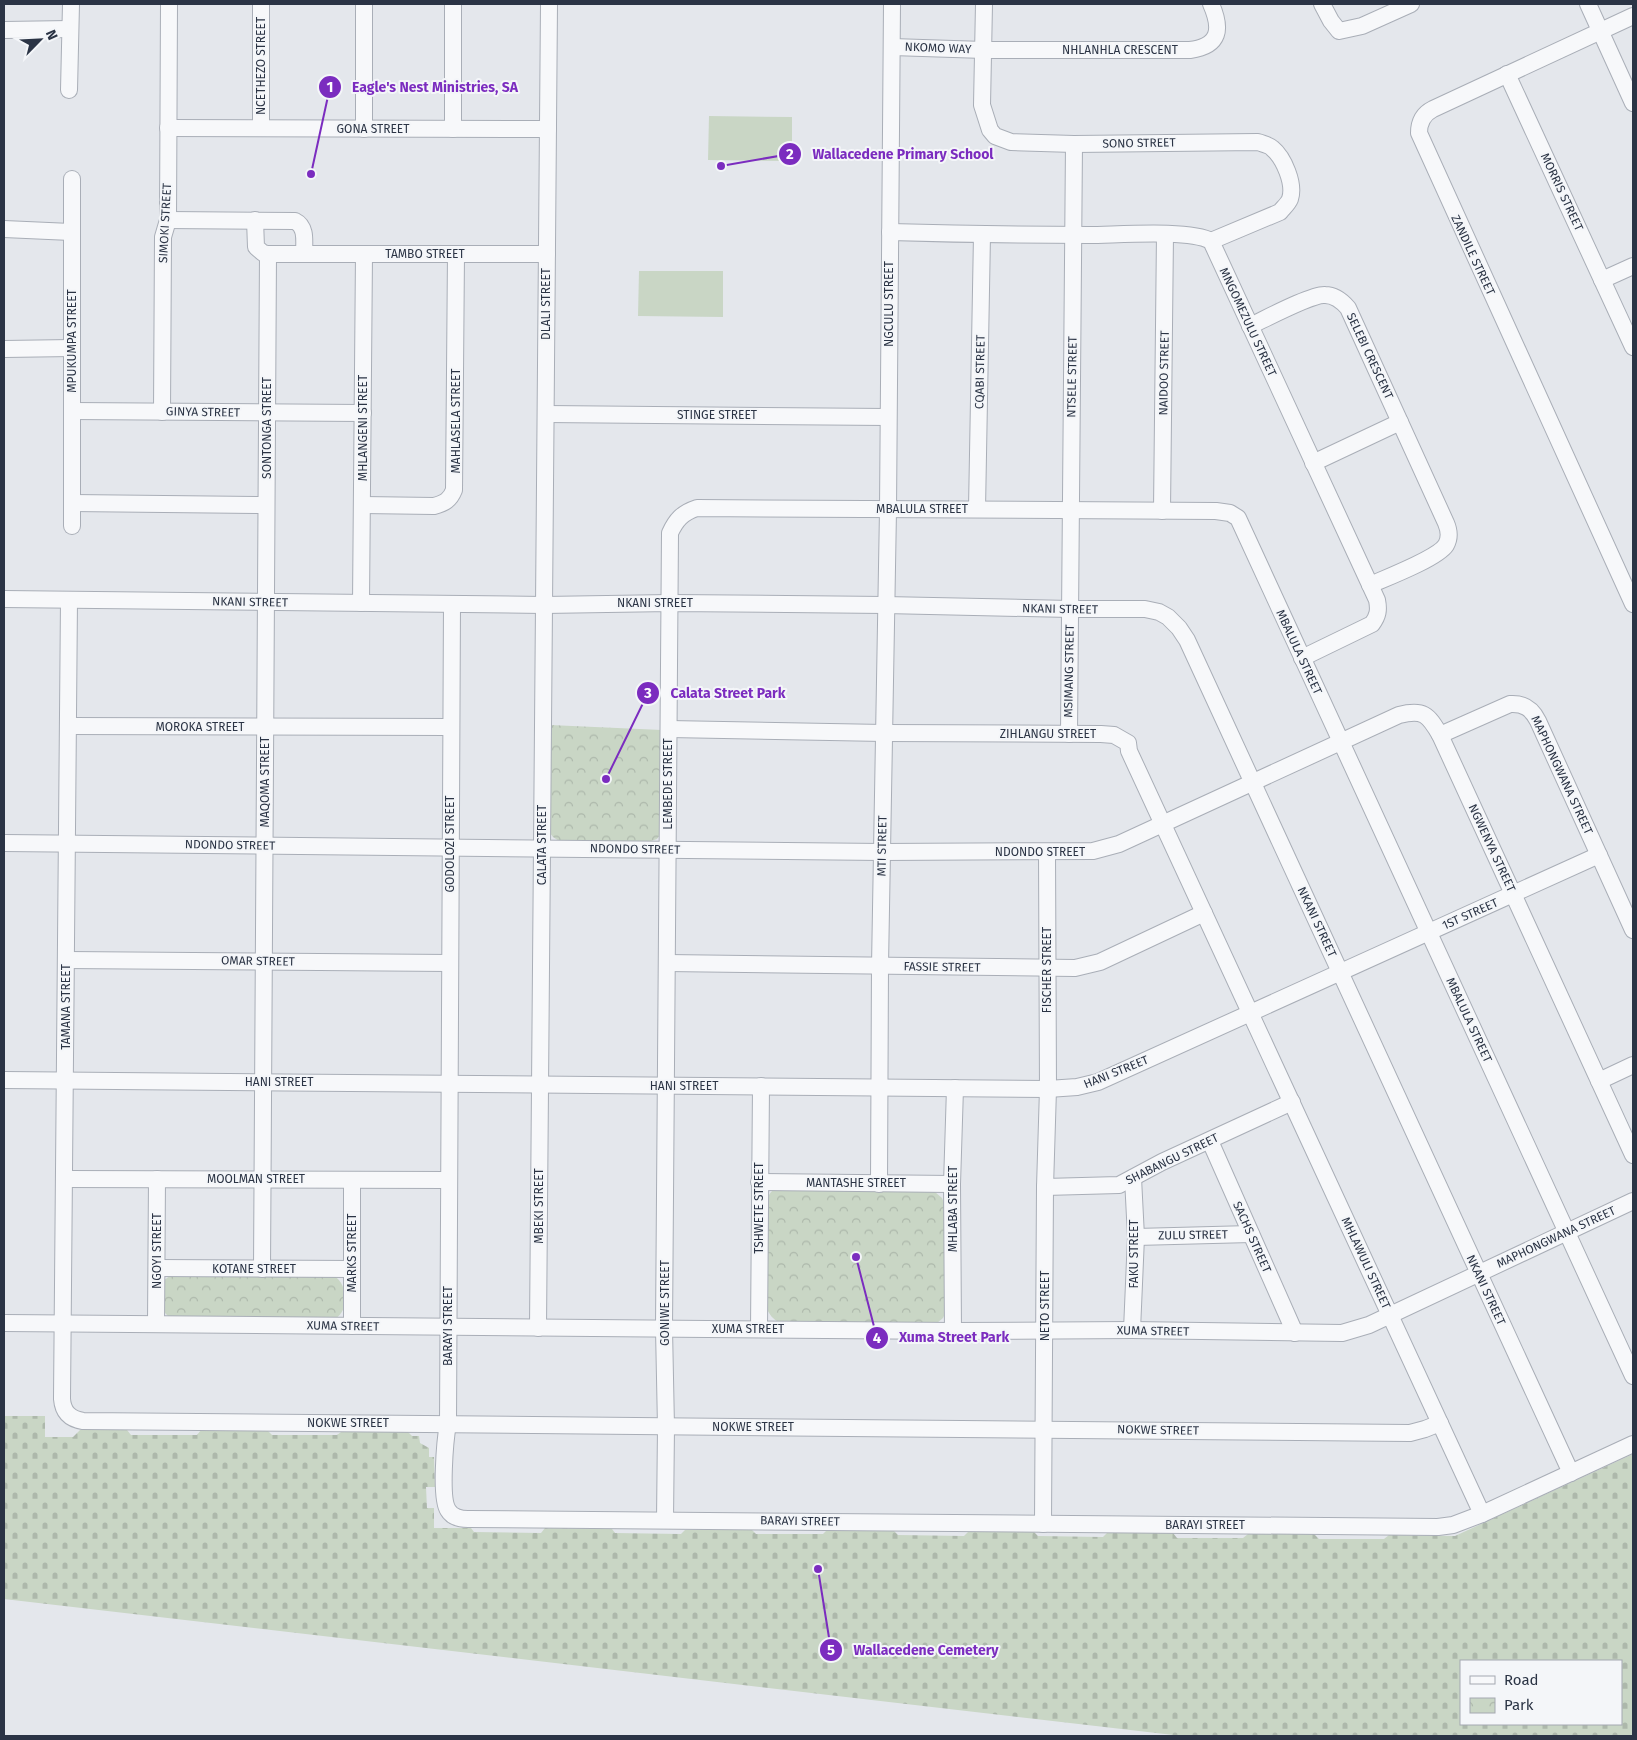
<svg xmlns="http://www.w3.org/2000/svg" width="1637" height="1740" viewBox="0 0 1637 1740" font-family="'Fira Sans',sans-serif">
<defs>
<pattern id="cemetery-stones" width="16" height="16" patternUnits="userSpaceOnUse" patternTransform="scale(1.25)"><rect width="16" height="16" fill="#c9d6c5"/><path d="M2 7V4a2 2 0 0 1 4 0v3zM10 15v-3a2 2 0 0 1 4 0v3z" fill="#adb8ab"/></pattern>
<pattern id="park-crowns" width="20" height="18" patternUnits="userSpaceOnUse" patternTransform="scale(1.25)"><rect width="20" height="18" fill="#c9d6c5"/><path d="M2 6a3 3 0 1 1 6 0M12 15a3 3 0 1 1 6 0" fill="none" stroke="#adb8ab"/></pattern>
</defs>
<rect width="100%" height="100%" fill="#e4e7ec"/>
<path fill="url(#cemetery-stones)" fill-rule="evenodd" d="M4 1416H45V1437H73L80 1430H127L131 1435H197L201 1430 268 1431 272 1435H337L341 1432H408L412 1436H419L420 1443 429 1448V1457H434L435 1487H426L427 1508H434V1528H471L474 1532 541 1533 545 1528 612 1529 615 1533 681 1534 685 1530H752L756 1534H823L827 1530 894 1531 898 1535 964 1536 968 1532 1033 1531 1038 1536 1103 1537 1107 1533H1173L1177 1538H1243L1248 1534H1314L1319 1539H1384L1389 1535 1455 1536 1633 1454V1736H1182L4 1599ZM1461 1661H1621V1724H1461Z"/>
<g fill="url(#park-crowns)">
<path d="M550 725 662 730V832L657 839 648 842 559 841 553 837 550 833Z"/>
<path d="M775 1189 935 1192 942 1198 944 1203 945 1314 943 1318 937 1323H780C773 1319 769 1315 766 1306L767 1198 771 1192Z"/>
<path d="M171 1275 334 1276C348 1284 349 1310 336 1318L168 1316 162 1310 163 1281Z"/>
</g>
<g fill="#c9d6c5">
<path d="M709 116 792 117V161L708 160Z"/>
<path d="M639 271H723V317L638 316Z"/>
</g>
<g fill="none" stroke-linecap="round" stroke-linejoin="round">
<defs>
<g id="minor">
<path d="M984 4 982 105 990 130 995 136 1011 142 1074 144 1258 142C1263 144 1269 145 1272 148 1284 158 1295 184 1290 199 1288 204 1283 208 1280 212L1211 241"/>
<path d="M1322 4 1331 21 1339 31 1362 26 1411 4"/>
<path d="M1588 4 1633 103"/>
<path d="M1633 16 1433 109C1423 114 1419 122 1419 133L1633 604"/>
<path d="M4 30 70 29"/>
<path d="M892 47 984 50H1190C1220 46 1222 29 1211 4"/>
<path d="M1507 74 1633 347"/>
<path d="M69 90 71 4"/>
<path d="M168 128 548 129"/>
<path d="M261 128V4"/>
<path d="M364 129V4"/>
<path d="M453 129V4"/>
<path d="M168 220 295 221C307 227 304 242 304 254"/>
<path d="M255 220 256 247 263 253 268 254H547"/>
<path d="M4 229 71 232"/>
<path d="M890 232C956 234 1023 235 1089 235 1116 235 1190 229 1211 241L1377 600C1379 610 1378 616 1372 624L1302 658"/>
<path d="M1602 280 1633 266"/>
<path d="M1250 326C1265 319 1312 294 1325 295 1335 295 1342 301 1348 308L1446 523C1449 530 1450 538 1446 545 1438 558 1386 578 1370 585"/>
<path d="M4 349 72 348"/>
<path d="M72 411 363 413"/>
<path d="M162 412 163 237 168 220 169 4"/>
<path d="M546 414 888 417"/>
<path d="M1313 463 1400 422"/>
<path d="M72 503 266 505"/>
<path d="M363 505 434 506C445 503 450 500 454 490L456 254"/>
<path d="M977 509 982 235"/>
<path d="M1162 511 1165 234"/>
<path d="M72 526V179"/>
<path d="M4 599 544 605 670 603 885 605 1070 609H1145L1159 612 1168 617 1179 628 1187 640 1571 1473"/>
<path d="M69 600 62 1399C63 1412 70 1419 83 1421L1410 1433 1425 1429 1440 1423"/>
<path d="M361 603 364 254"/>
<path d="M452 604 448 1424C445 1440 440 1498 448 1510 452 1517 460 1519 468 1519L1438 1527 1453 1525 1482 1514 1633 1444"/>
<path d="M69 726 451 727"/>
<path d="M669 729 884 733 1101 734 1114 735 1128 743 1129 751 1482 1514"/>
<path d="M1069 734 1074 144"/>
<path d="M1440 735 1510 704C1524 703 1532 709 1538 721L1633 930"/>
<path d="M4 843 882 852 1093 851 1119 844 1399 715C1423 709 1428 714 1440 735L1633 1155"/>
<path d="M67 960 450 963"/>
<path d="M667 963 1075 968 1100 962 1204 913"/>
<path d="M4 1080 1048 1089 1077 1087 1098 1082 1599 855"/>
<path d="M1599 1081 1633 1065"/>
<path d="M1210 1141 1295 1333"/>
<path d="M64 1179 448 1180"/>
<path d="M352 1180V1326"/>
<path d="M759 1182 952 1184"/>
<path d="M879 1184 880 966 888 510 892 4"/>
<path d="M1045 1187 1119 1185 1162 1162 1292 1102"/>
<path d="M1136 1237 1251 1234"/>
<path d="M157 1268 352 1269"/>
<path d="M262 1269 268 254"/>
<path d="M4 1323 953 1331 1132 1330 1342 1333 1369 1325 1633 1201"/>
<path d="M156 1324 157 1179"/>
<path d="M538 1328 549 4"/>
<path d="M759 1329 761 1086"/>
<path d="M1132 1330 1136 1237 1133 1178"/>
<path d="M953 1331 952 1184 955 1088"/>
<path d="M665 1520 666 1427 664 1329 670 533C676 520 682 513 697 508L1216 511 1230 513 1238 518 1633 1376"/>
<path d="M1043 1524 1045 1187 1048 1089 1047 852"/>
</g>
</defs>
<use href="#minor" stroke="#a9aeb7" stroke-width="18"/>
<use href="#minor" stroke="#f7f8fa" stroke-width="16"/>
</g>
<g text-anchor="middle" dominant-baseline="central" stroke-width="4" stroke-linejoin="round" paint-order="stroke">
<g font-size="12" fill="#2b3445" stroke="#f4f6f9">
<text transform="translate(938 48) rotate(2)">NKOMO WAY</text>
<text x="1120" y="50">NHLANHLA CRESCENT</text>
<text transform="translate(261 66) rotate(-90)">NCETHEZO STREET</text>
<text x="373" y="129">GONA STREET</text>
<text transform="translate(1139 143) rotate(-1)">SONO STREET</text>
<text transform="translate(1562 192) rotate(65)">MORRIS STREET</text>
<text transform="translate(165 223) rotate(-87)">SIMOKI STREET</text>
<text x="425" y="254">TAMBO STREET</text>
<text transform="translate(1473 255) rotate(65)">ZANDILE STREET</text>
<text transform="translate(546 304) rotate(-90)">DLALI STREET</text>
<text transform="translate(889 304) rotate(-90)">NGCULU STREET</text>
<text transform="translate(1248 322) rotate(65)">MNGOMEZULU STREET</text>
<text transform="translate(72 341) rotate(-90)">MPUKUMPA STREET</text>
<text transform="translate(1370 356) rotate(65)">SELEBI CRESCENT</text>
<text transform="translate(980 372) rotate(-89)">CQABI STREET</text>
<text transform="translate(1164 373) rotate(-89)">NAIDOO STREET</text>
<text transform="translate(1072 377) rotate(-89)">NTSELE STREET</text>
<text transform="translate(203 412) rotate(1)">GINYA STREET</text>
<text x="717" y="415">STINGE STREET</text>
<text transform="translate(456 421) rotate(-90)">MAHLASELA STREET</text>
<text transform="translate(267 428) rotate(-90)">SONTONGA STREET</text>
<text transform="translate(363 428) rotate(-90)">MHLANGENI STREET</text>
<text x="922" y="509">MBALULA STREET</text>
<text transform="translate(250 602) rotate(1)">NKANI STREET</text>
<text x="655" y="603">NKANI STREET</text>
<text transform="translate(1060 609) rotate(1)">NKANI STREET</text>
<text transform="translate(1299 652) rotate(65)">MBALULA STREET</text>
<text transform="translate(1069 671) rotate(-89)">MSIMANG STREET</text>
<text x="200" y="727">MOROKA STREET</text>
<text x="1048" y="734">ZIHLANGU STREET</text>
<text transform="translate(1562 775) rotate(65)">MAPHONGWANA STREET</text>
<text transform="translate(265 782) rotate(-90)">MAQOMA STREET</text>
<text transform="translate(668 784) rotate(-90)">LEMBEDE STREET</text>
<text transform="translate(450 844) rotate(-90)">GODOLOZI STREET</text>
<text transform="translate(230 845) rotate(1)">NDONDO STREET</text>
<text transform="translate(542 845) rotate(-90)">CALATA STREET</text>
<text transform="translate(882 846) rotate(-89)">MTI STREET</text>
<text transform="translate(1492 848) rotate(65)">NGWENYA STREET</text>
<text transform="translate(635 849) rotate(1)">NDONDO STREET</text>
<text x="1040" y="852">NDONDO STREET</text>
<text transform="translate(1470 914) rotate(-24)">1ST STREET</text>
<text transform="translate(1317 922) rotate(65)">NKANI STREET</text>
<text transform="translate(258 961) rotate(1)">OMAR STREET</text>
<text transform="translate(942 967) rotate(1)">FASSIE STREET</text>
<text transform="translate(1047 970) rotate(-90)">FISCHER STREET</text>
<text transform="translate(66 1007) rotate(-90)">TAMANA STREET</text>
<text transform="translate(1469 1020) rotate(65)">MBALULA STREET</text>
<text transform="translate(1116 1072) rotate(-22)">HANI STREET</text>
<text x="279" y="1082">HANI STREET</text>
<text x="684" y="1086">HANI STREET</text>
<text transform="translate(1172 1159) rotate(-26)">SHABANGU STREET</text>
<text x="256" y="1179">MOOLMAN STREET</text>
<text x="856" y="1183">MANTASHE STREET</text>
<text transform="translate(539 1206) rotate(-90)">MBEKI STREET</text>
<text transform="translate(759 1208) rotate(-90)">TSHWETE STREET</text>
<text transform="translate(953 1209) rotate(-90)">MHLABA STREET</text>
<text transform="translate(1193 1235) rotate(-1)">ZULU STREET</text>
<text transform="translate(1252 1237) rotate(66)">SACHS STREET</text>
<text transform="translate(1556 1237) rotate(-25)">MAPHONGWANA STREET</text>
<text transform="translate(157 1251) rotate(-90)">NGOYI STREET</text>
<text transform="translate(352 1253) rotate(-90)">MARKS STREET</text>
<text transform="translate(1134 1254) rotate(-90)">FAKU STREET</text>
<text transform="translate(1366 1263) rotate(65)">MHLAWULI STREET</text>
<text x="254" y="1269">KOTANE STREET</text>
<text transform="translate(1486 1290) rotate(65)">NKANI STREET</text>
<text transform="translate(665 1303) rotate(-90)">GONIWE STREET</text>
<text transform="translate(1045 1306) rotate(-90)">NETO STREET</text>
<text transform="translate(343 1326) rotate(1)">XUMA STREET</text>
<text transform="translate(448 1326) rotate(-90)">BARAYI STREET</text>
<text x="748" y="1329">XUMA STREET</text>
<text transform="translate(1153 1331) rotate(1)">XUMA STREET</text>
<text x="348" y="1423">NOKWE STREET</text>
<text x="753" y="1427">NOKWE STREET</text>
<text transform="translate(1158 1430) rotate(1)">NOKWE STREET</text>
<text transform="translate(800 1521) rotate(1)">BARAYI STREET</text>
<text x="1205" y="1525">BARAYI STREET</text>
</g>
</g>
<path fill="none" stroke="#7b2cbf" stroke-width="2" d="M311 174L330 87M721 166L790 154M606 779L648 693M856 1257L877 1338M818 1569L831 1650"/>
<g fill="#7b2cbf" stroke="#f4f6f9" stroke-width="2">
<circle cx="311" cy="174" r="5"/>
<circle cx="721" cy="166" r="5"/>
<circle cx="606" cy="779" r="5"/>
<circle cx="856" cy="1257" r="5"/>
<circle cx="818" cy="1569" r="5"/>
<circle cx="330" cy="87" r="12"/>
<circle cx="790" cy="154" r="12"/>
<circle cx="648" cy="693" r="12"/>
<circle cx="877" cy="1338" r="12"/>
<circle cx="831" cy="1650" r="12"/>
</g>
<g font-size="15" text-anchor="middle" font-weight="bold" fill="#fff">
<text x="330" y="92">1</text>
<text x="790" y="159">2</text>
<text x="648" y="698">3</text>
<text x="877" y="1343">4</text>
<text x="831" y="1655">5</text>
</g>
<g font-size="14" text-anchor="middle" font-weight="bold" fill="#7b2cbf" stroke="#f4f6f9" stroke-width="4" stroke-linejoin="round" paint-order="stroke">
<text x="435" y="92">Eagle's Nest Ministries, SA</text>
<text x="903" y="159">Wallacedene Primary School</text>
<text x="728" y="698">Calata Street Park</text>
<text x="954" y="1342">Xuma Street Park</text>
<text x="926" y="1655">Wallacedene Cemetery</text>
</g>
<rect width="1637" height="1740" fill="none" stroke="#2b3445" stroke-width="10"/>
<rect x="1460" y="1660" width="162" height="65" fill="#f4f6f9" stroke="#a4a8b1"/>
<rect x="1470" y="1676" width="25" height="8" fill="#f7f8fa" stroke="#a4a8b1"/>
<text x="1504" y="1685" font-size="15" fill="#2b3445">Road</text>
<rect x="1470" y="1698" width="25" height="15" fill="url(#park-crowns)" stroke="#a4a8b1"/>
<text x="1504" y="1710" font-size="15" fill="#2b3445">Park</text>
<g transform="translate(40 40) rotate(66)" stroke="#f4f6f9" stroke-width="4" paint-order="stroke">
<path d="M0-4L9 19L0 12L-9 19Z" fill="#2b3445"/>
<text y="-8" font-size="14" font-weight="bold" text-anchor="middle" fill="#2b3445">N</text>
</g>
</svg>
